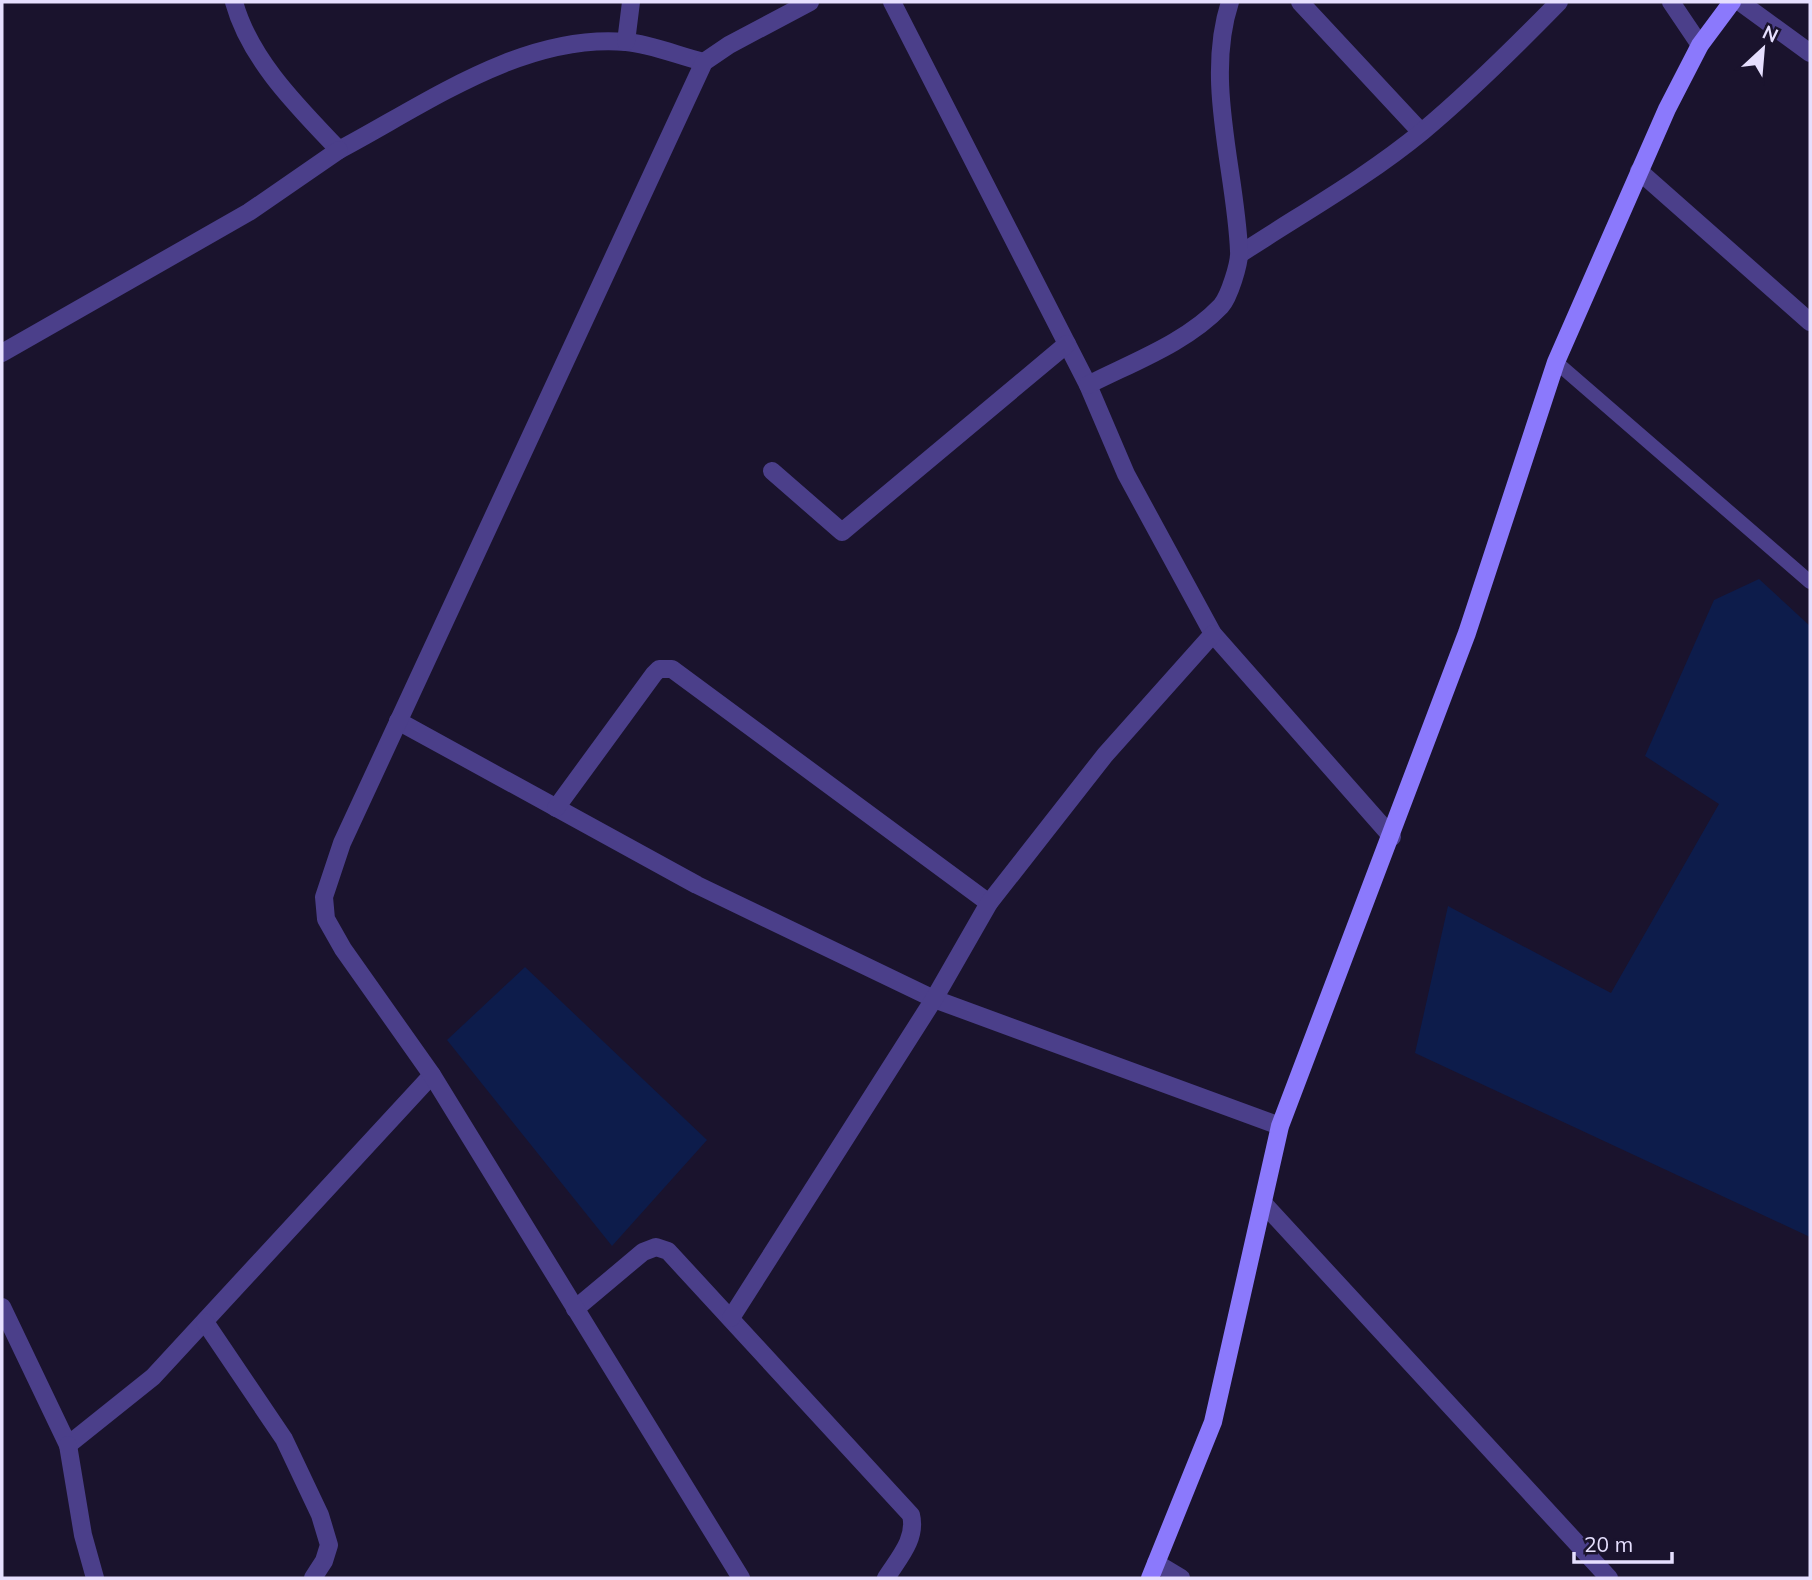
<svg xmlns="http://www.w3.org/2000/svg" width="1812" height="1580" viewBox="0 0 1812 1580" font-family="Mulish,sans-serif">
<rect width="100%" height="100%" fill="#1a132d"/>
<g fill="#0d1c4b">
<path d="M1759 579 1810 626V1237L1415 1053 1448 906 1611 993 1719 804 1645 756 1714 600Z"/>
<path d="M525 967 707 1140 612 1246 447 1040Z"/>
</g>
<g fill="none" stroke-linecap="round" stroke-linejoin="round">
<path stroke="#4b3f8a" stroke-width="14" d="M1556 362 1810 582"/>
<g stroke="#4b3f8a" stroke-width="18">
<path d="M234 2C250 60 298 107 339 150 426 104 523 33 626 42 651 44 679 56 704 62"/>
<path d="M892 2 1088 385 1126 474 1213 634 1392 837"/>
<path d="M1300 2 1421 132"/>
<path d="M1671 2 1700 45"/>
<path d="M1740 2 1810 53"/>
<path d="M626 42 631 2"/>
<path d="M1639 171 1810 322"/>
<path d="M1240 254C1301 214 1366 178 1423 131 1471 91 1515 47 1559 2"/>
<path d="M2 353 249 212 339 150"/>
<path d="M1088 385C1133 362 1186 343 1221 306 1229 297 1240 263 1239 251 1236 172 1204 81 1230 2"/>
<path d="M772 471 842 532 1067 344"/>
<path d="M398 721 697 885 934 999 1280 1126"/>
<path d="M556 808 654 674 659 669H672L989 903"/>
<path d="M1263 1203 1609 1578"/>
<path d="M2 1307 68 1445 153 1377 432 1075"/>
<path d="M575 1309 643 1252 656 1247 668 1251 911 1515C917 1539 898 1559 886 1578"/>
<path d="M731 1318 934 999 989 903 1105 755 1213 634"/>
<path d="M205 1322 284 1439 320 1515 329 1545 324 1561 313 1578"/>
<path d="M68 1445 83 1535 95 1578"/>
<path d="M1156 1563 1181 1578"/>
<path d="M741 1578 432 1075 343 949 326 919 324 897 342 843 704 62 729 45 810 2"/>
</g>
<path stroke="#8b79fc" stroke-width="18" d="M1150 1578 1213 1422 1280 1126 1467 633 1556 362 1667 109 1700 45 1732 2"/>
</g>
<rect width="1812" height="1580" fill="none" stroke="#e6dffe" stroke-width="7"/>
<g transform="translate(1763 49) rotate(26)" stroke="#1a132d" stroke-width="5" paint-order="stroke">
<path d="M0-5L12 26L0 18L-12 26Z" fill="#e6dffe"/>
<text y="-10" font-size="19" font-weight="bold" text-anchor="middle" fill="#e6dffe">N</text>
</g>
<path d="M1574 1552v10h98v-10" fill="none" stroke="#e6dffe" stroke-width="3.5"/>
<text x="1584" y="1552" font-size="21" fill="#e6dffe" stroke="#1a132d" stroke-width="5" paint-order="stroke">20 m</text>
</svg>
